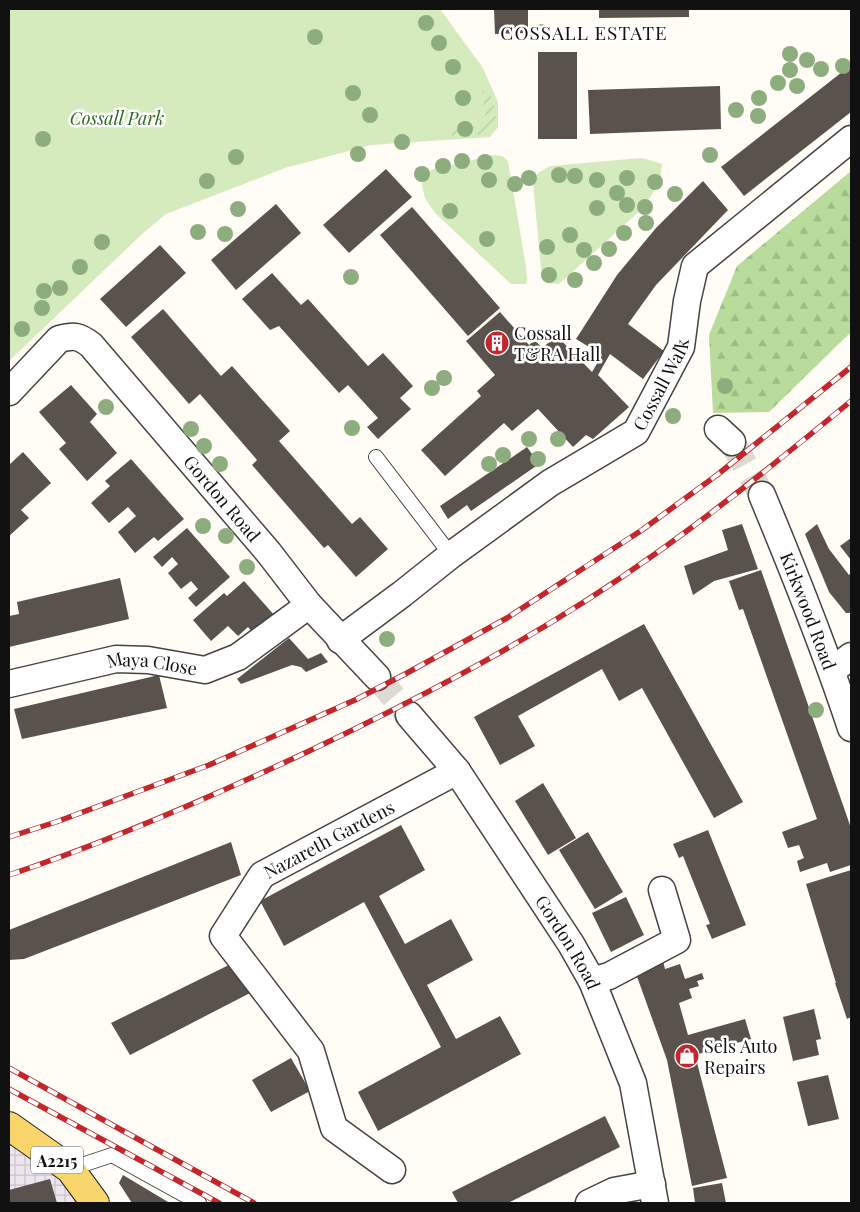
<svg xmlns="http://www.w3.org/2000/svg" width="860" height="1212" viewBox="0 0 860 1212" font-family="'Playfair Display',serif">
<defs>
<pattern id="industrial-grid" width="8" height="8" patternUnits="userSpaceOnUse" patternTransform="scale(1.25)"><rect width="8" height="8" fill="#eee6ef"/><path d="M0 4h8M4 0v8" fill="none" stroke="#cbc4cc"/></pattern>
<pattern id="forest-firs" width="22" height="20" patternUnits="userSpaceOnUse" patternTransform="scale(1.25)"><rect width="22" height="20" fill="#b9dc9c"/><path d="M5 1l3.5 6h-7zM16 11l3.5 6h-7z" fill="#9ebc85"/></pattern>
<pattern id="garden-furrows" width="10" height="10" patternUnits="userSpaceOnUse" patternTransform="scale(1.25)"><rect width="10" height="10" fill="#d5ebbd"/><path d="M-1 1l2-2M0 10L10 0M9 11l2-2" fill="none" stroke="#b6c8a1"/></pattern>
</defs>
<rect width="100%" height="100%" fill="#fffdf5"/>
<path fill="url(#industrial-grid)" d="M9 1126 85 1203H9Z"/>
<g fill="#d5ebbd">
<path d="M9 9H440L483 68 498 102V127L490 137 371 145 285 168 166 214 142 234 9 361Z"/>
<path d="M493 155 502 156 508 161 526 267 527 279 526 284H511L435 213 425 198 422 186 423 177 431 170Z"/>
<path d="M642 158 662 164 660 182 643 208 559 284 547 283 542 279 533 183 538 173 550 166Z"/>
</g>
<path fill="url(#forest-firs)" d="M851 171V332L769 412 713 413 709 335 737 266Z"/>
<path fill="url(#garden-furrows)" d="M490 90 496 118 494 129 484 134 452 137V127L480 126 486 123 482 92Z"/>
<g fill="#5a524d">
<path d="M494 9H528V33L495 34Z"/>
<path d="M599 9H689V17L599 18Z"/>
<rect x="538" y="52" width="39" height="87"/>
<path d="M851 65V112L744 196 721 167Z"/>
<path d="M720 86 721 129 590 134 588 90Z"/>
<path d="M386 169 412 197 349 253 323 225Z"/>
<path d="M703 181 728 210 656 285 628 324 664 351 643 379 610 354 598 375 629 407 593 439 586 435 573 447 538 409 512 431 504 423 445 476 421 450 481 396 477 391 495 375 466 341 500 312 529 345 535 340 542 348 557 336 592 372 602 355 576 339 617 275 656 228Z"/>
<path d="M276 204 301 233 236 290 211 260Z"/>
<path d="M412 207 500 308 468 336 380 235Z"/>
<path d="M160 245 186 273 126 327 100 299Z"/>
<path d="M272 273 301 305 308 299 368 366 383 353 413 386 400 398 411 409 378 439 367 427 378 418 348 385 339 393 279 326 270 330 242 299Z"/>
<path d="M163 309 221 376 232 366 290 431 279 441 352 524 360 517 388 549 356 577 328 545 324 548 252 465 257 460 200 394 189 404 131 337Z"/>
<path d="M71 385 97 414 90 422 117 453 87 481 59 449 66 443 39 412Z"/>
<path d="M527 447 539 464 471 511 467 505 448 519 440 506Z"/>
<path d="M23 452 51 483 21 510 29 518 9 536V465Z"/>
<path d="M131 459 184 519 158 541 154 537 135 553 118 532 136 516 128 507 109 523 91 503 110 486 105 481Z"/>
<path d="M742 524 758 569 714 581 693 595 684 566 728 550 722 530Z"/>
<path d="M817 524 829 549 849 575 851 573V613H846L829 592 805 534Z"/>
<path d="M187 528 230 577 196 607 188 598 198 589 191 581 181 589 168 573 178 564 172 557 162 567 153 557Z"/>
<path d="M851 538V560L840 546Z"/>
<path d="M761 570 851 828V865L830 872 827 863 800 872 797 861 804 858 799 845 788 848 782 832 817 819 743 609 739 610 729 581Z"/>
<path d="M120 578 129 619 9 647V616L19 614 17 602Z"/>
<path d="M244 581 275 616 254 634 248 627 238 636 228 626 211 641 193 620 224 593 227 596Z"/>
<path d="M644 624 743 802 714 818 642 688 619 701 602 669 518 716 535 746 500 765 474 717Z"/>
<path d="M289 638 308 659 321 653 328 662 306 672 301 667 292 665 241 684 237 679Z"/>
<path d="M159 675 167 708 22 739 14 709Z"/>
<path d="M543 783 576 838 548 855 515 801Z"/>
<path d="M401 825 425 870 379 896 405 944 451 919 473 960 427 985 456 1039 500 1016 521 1054 378 1131 358 1092 441 1047 364 902 284 946 260 901Z"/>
<path d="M708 830 746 925 712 939 706 925 710 924 683 856 679 858 673 844Z"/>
<path d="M588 832 623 892 595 909 559 850Z"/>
<path d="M231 842 241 875 24 959 9 960V930Z"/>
<path d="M851 870V1017L847 1019 835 983H836L806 884Z"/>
<path d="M626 897 644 935 611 952 592 913Z"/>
<path d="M663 961 665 969 680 964 685 979 702 973 704 979 697 981 699 986 689 989 692 998 679 1003 688 1035 745 1019 751 1039 695 1055 727 1178 692 1186 667 1060 635 971Z"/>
<path d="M235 962 252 992 130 1055 111 1023Z"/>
<path d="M814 1009 821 1039 816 1040 819 1055 793 1061 783 1017Z"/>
<path d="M291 1058 310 1091 271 1112 252 1080Z"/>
<path d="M828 1075 839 1119 808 1126 797 1082Z"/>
<path d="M605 1116 620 1147 508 1203H458L452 1192Z"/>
<path d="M123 1175 168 1202 169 1203H132L119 1183Z"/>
<path d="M50 1179 57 1203H9V1190Z"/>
<path d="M722 1183 726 1203H695L693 1188Z"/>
</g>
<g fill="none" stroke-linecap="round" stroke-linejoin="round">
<g stroke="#dbdad3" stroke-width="26" stroke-dasharray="26 13" stroke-linecap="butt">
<path d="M732 442 762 495"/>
<path d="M377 677 409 715"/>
</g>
<defs>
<g id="lane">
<path d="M376 457 451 555"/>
<path d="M70 1169 112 1155 199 1203"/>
</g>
<g id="street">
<path id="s1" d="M9 392 59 339C75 335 79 336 91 345L269 553 309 605 377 677"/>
<path d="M718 429 732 442"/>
<path id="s2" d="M762 495C794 572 825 649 851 728"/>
<path id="s3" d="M340 640 402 594 451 555 550 483 636 432 681 347 687 301 695 266 851 139"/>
<path d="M832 671 851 656"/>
<path id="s4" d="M9 684 116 659 148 660 205 670 238 657 309 605"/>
<path id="s5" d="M409 715 457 771 571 944 592 981 633 1083 655 1203"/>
<path d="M592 981 609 976 677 940 662 890"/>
<path id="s6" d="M392 1170 334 1128 311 1051 223 936 262 875 457 771"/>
<path d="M589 1203 614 1191 652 1184"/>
</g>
<path id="primary" d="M9 1126 70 1169 95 1203"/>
</defs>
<use href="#lane" stroke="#444" stroke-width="16"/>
<use href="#street" stroke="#444" stroke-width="29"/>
<use href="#primary" stroke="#222" stroke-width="30"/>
<use href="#lane" stroke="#fff" stroke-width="14"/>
<use href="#street" stroke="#fff" stroke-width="26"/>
<use href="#primary" stroke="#f9d66b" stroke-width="28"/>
<defs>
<g id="rail">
<path d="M9 837 56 822 209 765 355 700 407 673 507 618 642 530 717 475 851 367"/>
<path d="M9 875C111 841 209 798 307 752 427 695 546 632 655 554 723 506 787 454 851 401"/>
<path d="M9 1068 254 1203"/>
<path d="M9 1089 219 1203"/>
</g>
</defs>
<use href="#rail" stroke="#c4262e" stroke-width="5.5"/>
<use href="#rail" stroke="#fff" stroke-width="4" stroke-dasharray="11" stroke-linecap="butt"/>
</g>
<g fill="#8dad7f">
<circle cx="426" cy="23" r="8"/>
<circle cx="541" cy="32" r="8"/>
<circle cx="315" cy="37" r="8"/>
<circle cx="439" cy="43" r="8"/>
<circle cx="790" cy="54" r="8"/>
<circle cx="807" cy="60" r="8"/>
<circle cx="843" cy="66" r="8"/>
<circle cx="453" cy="67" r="8"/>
<circle cx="821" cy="69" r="8"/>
<circle cx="790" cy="70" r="8"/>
<circle cx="778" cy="83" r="8"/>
<circle cx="797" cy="86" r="8"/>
<circle cx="353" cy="93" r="8"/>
<circle cx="463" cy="98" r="8"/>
<circle cx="759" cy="98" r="8"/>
<circle cx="736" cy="110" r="8"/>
<circle cx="370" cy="115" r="8"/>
<circle cx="758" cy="116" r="8"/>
<circle cx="465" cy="129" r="8"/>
<circle cx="43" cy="139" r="8"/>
<circle cx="402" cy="142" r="8"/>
<circle cx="358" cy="154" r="8"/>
<circle cx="710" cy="155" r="8"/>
<circle cx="236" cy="157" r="8"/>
<circle cx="462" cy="161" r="8"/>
<circle cx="485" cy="162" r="8"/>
<circle cx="443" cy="166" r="8"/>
<circle cx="422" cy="174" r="8"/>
<circle cx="559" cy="175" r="8"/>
<circle cx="575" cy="176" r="8"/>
<circle cx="529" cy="178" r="8"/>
<circle cx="627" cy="178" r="8"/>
<circle cx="489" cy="180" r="8"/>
<circle cx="597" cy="180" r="8"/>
<circle cx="207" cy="181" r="8"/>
<circle cx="655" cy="182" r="8"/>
<circle cx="515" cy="184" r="8"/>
<circle cx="617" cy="193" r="8"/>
<circle cx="675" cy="194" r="8"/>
<circle cx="627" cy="205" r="8"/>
<circle cx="645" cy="207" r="8"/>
<circle cx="597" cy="208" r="8"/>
<circle cx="238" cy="209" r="8"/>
<circle cx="450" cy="211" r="8"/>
<circle cx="646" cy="223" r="8"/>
<circle cx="198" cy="232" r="8"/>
<circle cx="624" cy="233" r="8"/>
<circle cx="225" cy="234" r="8"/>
<circle cx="570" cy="235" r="8"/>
<circle cx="487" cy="239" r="8"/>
<circle cx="102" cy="242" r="8"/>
<circle cx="547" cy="247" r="8"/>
<circle cx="609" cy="249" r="8"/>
<circle cx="584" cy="250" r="8"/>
<circle cx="594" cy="263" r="8"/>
<circle cx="80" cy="267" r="8"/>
<circle cx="549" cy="275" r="8"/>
<circle cx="351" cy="277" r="8"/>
<circle cx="575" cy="280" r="8"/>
<circle cx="60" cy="288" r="8"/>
<circle cx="44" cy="291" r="8"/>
<circle cx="42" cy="308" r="8"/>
<circle cx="22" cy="329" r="8"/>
<circle cx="444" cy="378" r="8"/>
<circle cx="725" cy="386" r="8"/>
<circle cx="432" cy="388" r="8"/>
<circle cx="106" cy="407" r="8"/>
<circle cx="673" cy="416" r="8"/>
<circle cx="352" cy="428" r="8"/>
<circle cx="191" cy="429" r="8"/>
<circle cx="529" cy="439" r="8"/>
<circle cx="558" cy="439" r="8"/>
<circle cx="204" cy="446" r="8"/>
<circle cx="503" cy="455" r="8"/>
<circle cx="538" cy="459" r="8"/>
<circle cx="220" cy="464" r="8"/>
<circle cx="489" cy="464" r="8"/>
<circle cx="203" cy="526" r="8"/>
<circle cx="226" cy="536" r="8"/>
<circle cx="247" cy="567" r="8"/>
<circle cx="387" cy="639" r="8"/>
<circle cx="816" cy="710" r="8"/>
</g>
<defs>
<symbol id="building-disc" viewBox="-11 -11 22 22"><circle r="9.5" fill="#c4262e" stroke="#fff"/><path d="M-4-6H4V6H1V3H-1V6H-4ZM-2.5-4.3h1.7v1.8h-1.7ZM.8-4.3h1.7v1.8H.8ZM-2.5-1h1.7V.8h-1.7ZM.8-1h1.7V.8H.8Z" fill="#fff"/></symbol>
<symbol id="shop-disc" viewBox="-11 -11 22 22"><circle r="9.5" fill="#c4262e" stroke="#fff"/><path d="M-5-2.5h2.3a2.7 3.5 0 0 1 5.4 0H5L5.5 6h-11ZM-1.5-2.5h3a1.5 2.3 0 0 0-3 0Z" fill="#fff"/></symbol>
</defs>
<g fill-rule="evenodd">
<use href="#building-disc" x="483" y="329" width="28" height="28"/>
<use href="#shop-disc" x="673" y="1042" width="28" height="28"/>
</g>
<g text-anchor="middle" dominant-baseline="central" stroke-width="5" stroke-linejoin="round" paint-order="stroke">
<rect fill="#fff" stroke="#585858" stroke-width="1" x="31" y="1146.5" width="52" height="27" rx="4"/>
<g font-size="16" font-weight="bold" fill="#111">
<text x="57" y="1160">A2215</text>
</g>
<g font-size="18" font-style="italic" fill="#2f6b1f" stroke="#fff">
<text x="117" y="118">Cossall Park</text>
</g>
<g font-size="18" fill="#111" stroke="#fff" text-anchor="start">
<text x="514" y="333">Cossall<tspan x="514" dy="21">T&amp;RA Hall</tspan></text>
<text x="704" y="1046">Sels Auto<tspan x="704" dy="21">Repairs</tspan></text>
</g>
<g font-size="18" fill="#111" stroke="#fff">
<text stroke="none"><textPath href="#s3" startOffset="416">Cossall Walk</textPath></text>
<text stroke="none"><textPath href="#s1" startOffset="309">Gordon Road</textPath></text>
<text stroke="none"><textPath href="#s2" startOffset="125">Kirkwood Road</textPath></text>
<text stroke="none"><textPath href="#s4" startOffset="146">Maya Close</textPath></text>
<text stroke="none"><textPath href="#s6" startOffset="445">Nazareth Gardens</textPath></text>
<text stroke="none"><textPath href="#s5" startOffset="278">Gordon Road</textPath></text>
</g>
<g font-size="19" letter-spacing="1" fill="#111" stroke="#fff">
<text x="584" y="32">COSSALL ESTATE</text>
</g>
</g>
<rect width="860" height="1212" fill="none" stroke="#111111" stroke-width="20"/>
</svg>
